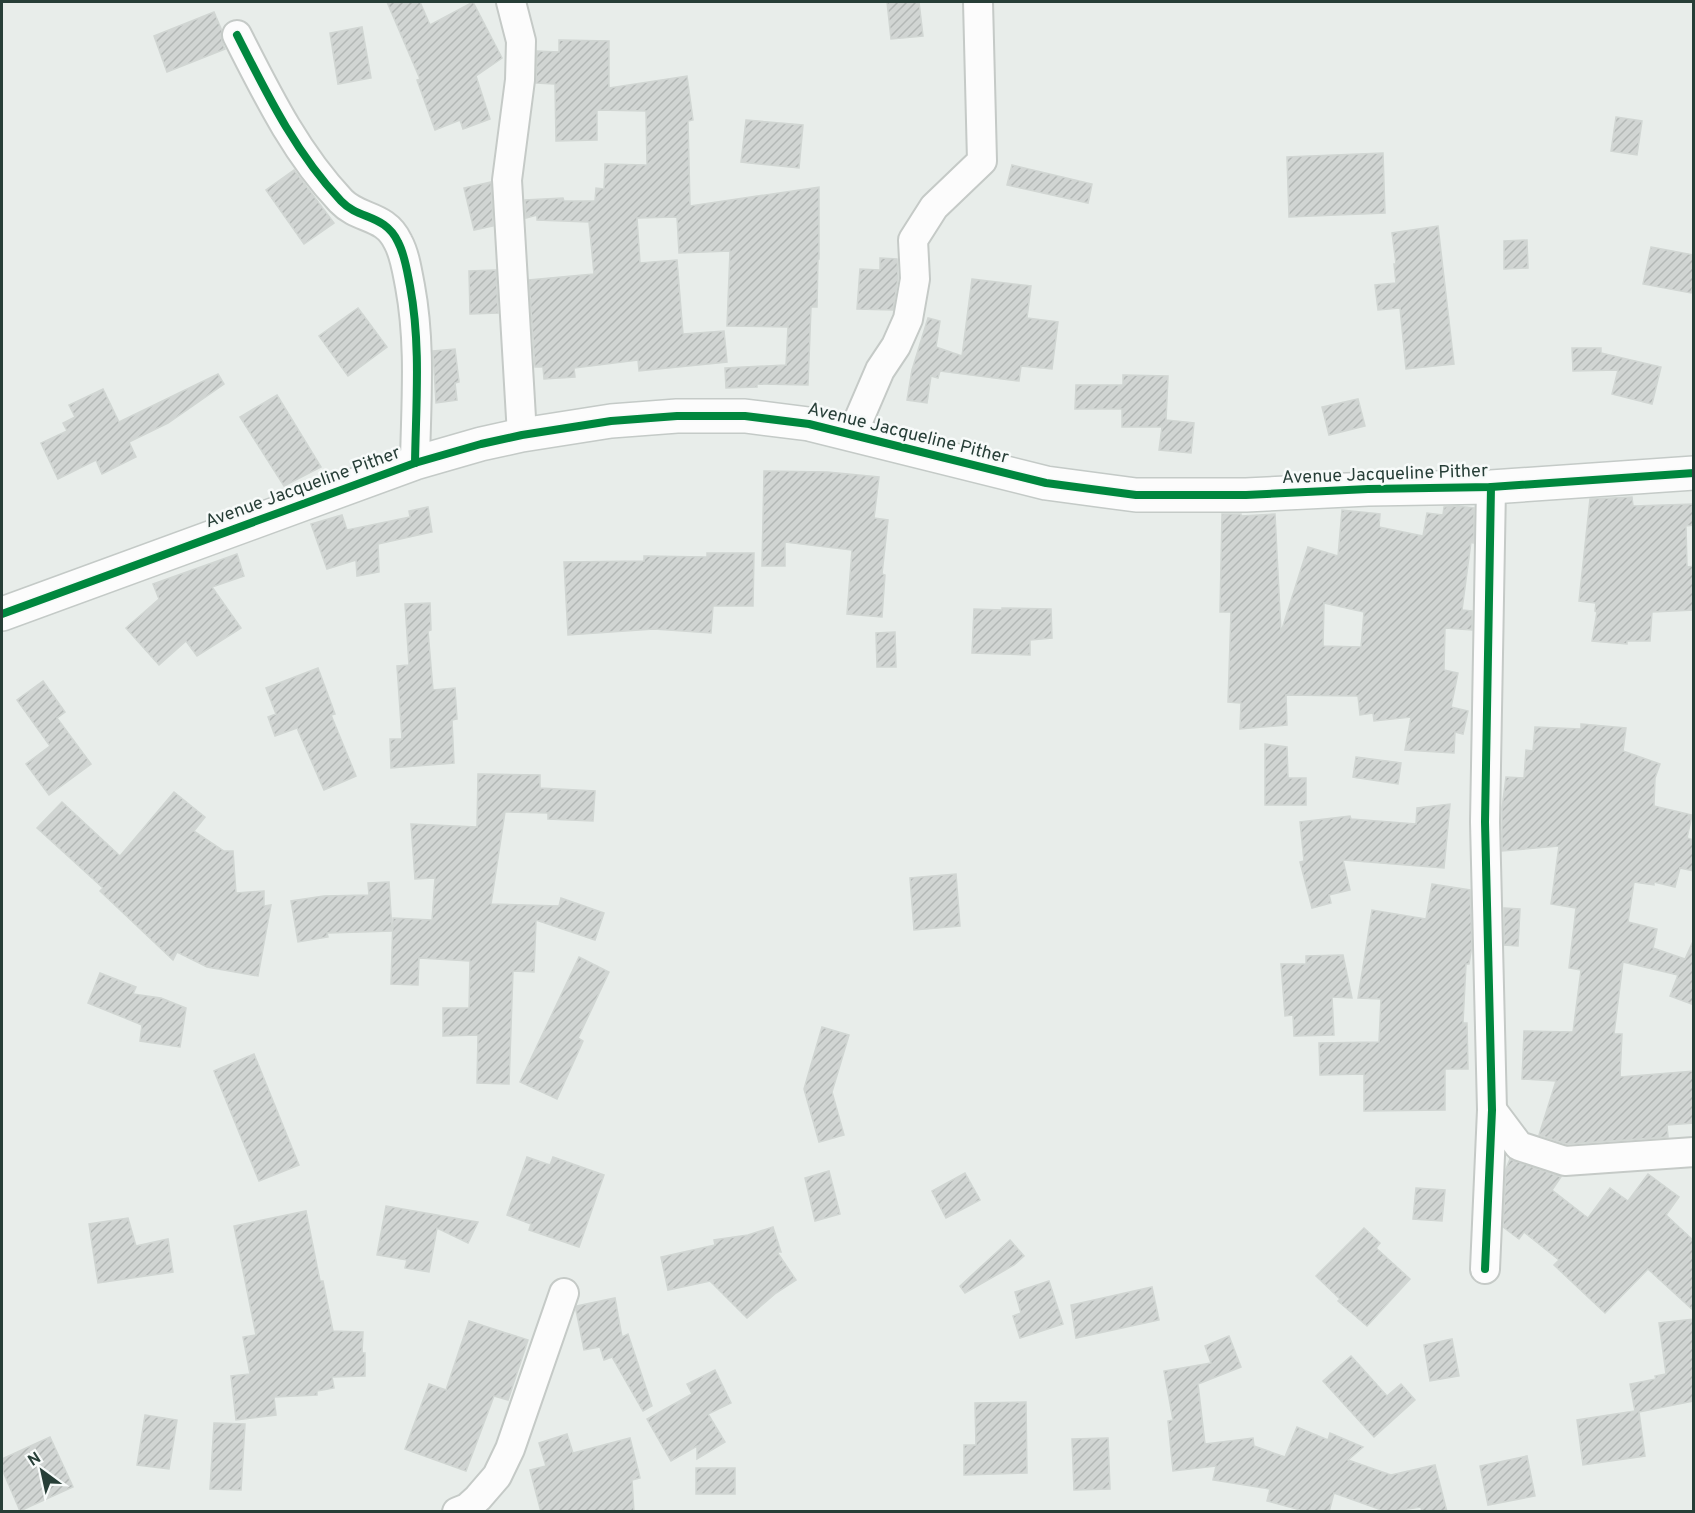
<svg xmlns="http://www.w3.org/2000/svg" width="1695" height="1513" viewBox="0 0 1695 1513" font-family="Overpass,sans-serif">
<defs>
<pattern id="building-hatch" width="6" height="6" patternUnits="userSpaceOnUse" patternTransform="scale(1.5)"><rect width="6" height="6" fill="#d1d5d3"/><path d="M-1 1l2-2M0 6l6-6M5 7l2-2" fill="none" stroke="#b3b8b6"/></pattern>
</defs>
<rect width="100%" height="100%" fill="#e8edea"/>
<g fill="url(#building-hatch)" stroke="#d1d6d3" stroke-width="1.5" fill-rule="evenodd">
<path d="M387 2H420L430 25 473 2 502 58 476 76 490 119 463 129 460 120 435 130 417 80 420 79Z"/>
<path d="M887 2H919L923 36 891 39Z"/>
<path d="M214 12 222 31V42L225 49 167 72 154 36Z"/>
<path d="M362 27 371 78 338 84 330 33Z"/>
<path d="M559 40 609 41V88L687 76 693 120 688 121 690 206 819 187V259H818L817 307H811L808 385 757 384V387L726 388 725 368 786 365 788 327 727 326 730 251 679 253 677 217 637 218 640 263 677 260 683 334 724 331 727 362 639 371 638 360 574 368 575 377 544 379 543 367H535L529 280 594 274 589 222 537 220V215L526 218 525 200 563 198 564 201H595L596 188 604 189 605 164 647 165 646 111 597 110V140L556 141 555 84 536 83 537 51 559 52Z"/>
<path d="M1616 117 1642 121 1637 155 1611 151Z"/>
<path d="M746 120 803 125 799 168 741 162Z"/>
<path d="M1383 153 1385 213 1289 217 1287 157Z"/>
<path d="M1012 165 1092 184 1088 203 1007 185Z"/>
<path d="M294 170 334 223 304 244 266 190Z"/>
<path d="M491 182 493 226 474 230 464 188Z"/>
<path d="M1438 226 1454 364 1406 369 1400 308 1378 310 1375 285 1396 283 1394 264H1396L1392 233Z"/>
<path d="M1527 240 1528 268 1504 269V241Z"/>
<path d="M1651 247 1694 255V282L1691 293 1643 284Z"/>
<path d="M880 258 897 259 898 278 893 310 857 309 860 269 880 270Z"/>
<path d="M496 270 498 313 470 314 469 271Z"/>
<path d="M972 279 1031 286 1027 318 1058 322 1052 369 1021 366 1019 381 940 371 938 378 931 376 927 403 907 400 912 370 928 318 940 321 936 347 962 356Z"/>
<path d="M358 308 387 347 348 376 319 336Z"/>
<path d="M1572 348H1601V353L1661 367 1652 404 1612 394 1618 370 1573 371Z"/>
<path d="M455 349 459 382 455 383 457 400 436 403 433 351Z"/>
<path d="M218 374 224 384 168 423 129 442 136 457 102 474 96 460 58 479 41 443 67 431 63 423 75 417 69 405 103 389 119 422Z"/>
<path d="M1123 375 1168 376 1166 420 1194 423 1191 453 1159 450 1162 427H1122V409H1075L1076 385H1123Z"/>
<path d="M277 395 321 467 284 486 240 417Z"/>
<path d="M1358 399 1365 426 1329 435 1322 407Z"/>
<path d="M764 471 827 472 879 477 874 518 888 520 882 574 885 575 882 617 847 614 852 550 785 542V566H762Z"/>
<path d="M1632 497 1633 506 1694 504V525L1686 526 1687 567 1694 566V610L1652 612 1650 641H1627V644L1592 641 1597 612 1595 611 1596 603 1579 601 1590 499Z"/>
<path d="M1458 506 1474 508V539L1473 543 1471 542 1462 610 1472 611V630L1445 628 1444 670 1458 673 1451 707 1468 711 1463 734 1455 732 1454 753 1405 750 1411 717 1374 721 1373 713 1360 715 1358 696 1286 695 1287 725 1240 729 1241 703 1228 702 1231 612H1220L1222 514H1241V516L1275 514 1281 632 1308 547 1338 556 1342 510 1380 514 1379 527 1423 536 1427 513 1443 515 1444 507ZM1324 603 1364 612 1361 647 1323 646Z"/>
<path d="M428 507 432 532 378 544 379 572 357 576 356 560 327 569 311 524 342 515 347 530 410 517 409 511Z"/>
<path d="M707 553H754L753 606H713L711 633 654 629 568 635 564 562 644 561V556L707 557Z"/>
<path d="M237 554 244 576 212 587 241 628 197 656 186 641 159 665 126 628 159 599 153 584Z"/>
<path d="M430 603 431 630 428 631 433 690 455 688 457 719 452 720 454 763 391 768 390 739H402L397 666 409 665 405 604Z"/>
<path d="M1002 608 1051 609 1052 638 1030 640V655L972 653 974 609 1002 610Z"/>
<path d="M895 632 896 667H877L876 633Z"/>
<path d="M318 668 335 714 331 715 356 776 324 790 297 728 275 736 268 717 276 714 266 688Z"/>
<path d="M43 681 65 712 57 718 91 764 49 795 26 764 50 746 17 700Z"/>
<path d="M1581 724 1626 728 1623 751 1660 764 1655 778 1654 806 1692 815 1687 838 1694 840V871L1680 868 1675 887 1654 882V885L1634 882 1628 922 1657 929 1653 948 1685 959 1694 939V1005L1670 996 1678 975 1623 962 1614 1034H1622L1620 1077 1694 1071V1123L1667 1125 1668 1137 1567 1144 1539 1135 1556 1081 1522 1079 1524 1031 1573 1032 1581 970 1569 968 1576 908 1551 904 1559 846 1502 851V808L1506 777 1524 778 1526 750 1533 751 1535 727 1581 729Z"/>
<path d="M1265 744 1287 747 1288 778H1306V805H1265Z"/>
<path d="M1356 757 1401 763 1398 784 1353 777Z"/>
<path d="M478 774 540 775V788L595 791 593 821 548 819V813L505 812 491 904 559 906 561 898 604 913 595 940 536 920 534 972 513 971 509 1084 477 1083 478 1035 443 1036V1008H469L470 961 419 958 418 985 391 984 393 918 432 920 435 878 415 879 411 824 477 827Z"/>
<path d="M174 792 205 817 194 831 224 851H233L236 893 264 891V906L271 905 258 976 207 967 177 952 173 960 100 891 103 888 37 828 62 802 120 856Z"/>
<path d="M1450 804 1444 868 1343 860 1350 890 1329 895 1331 903 1312 908 1300 862 1304 861 1300 822 1350 816 1351 819 1416 824 1417 808Z"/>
<path d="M956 874 960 926 914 930 910 878Z"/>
<path d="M389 882 392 931 327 933 328 937 298 942 291 901 324 896 369 895 368 883Z"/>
<path d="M1432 884 1470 890 1472 946 1469 964H1466L1463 1023H1467L1468 1069H1445V1110L1364 1111V1074L1320 1075 1319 1043 1379 1042 1381 999 1358 998 1372 910 1426 919Z"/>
<path d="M1504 908 1520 909 1518 946 1504 945Z"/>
<path d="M1343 955 1352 998 1332 997 1334 1035 1294 1036 1293 1015 1285 1016 1281 964H1306V956Z"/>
<path d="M579 957 609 972 578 1038 583 1041 557 1099 520 1082Z"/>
<path d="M100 973 136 987 133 994 161 998 186 1008 180 1047 140 1041 142 1025 88 1003Z"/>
<path d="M822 1027 849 1035 832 1092 844 1135 819 1142 804 1089Z"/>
<path d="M254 1054 299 1165 259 1181 214 1071Z"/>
<path d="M527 1157 550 1165 553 1157 604 1175 579 1247 529 1230 531 1224 507 1215Z"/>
<path d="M1510 1159 1561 1177 1552 1190 1588 1218 1610 1188 1628 1201 1648 1174 1679 1197 1666 1215 1694 1241V1311L1648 1269 1605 1313 1554 1265 1559 1260 1524 1232 1519 1239 1503 1227 1506 1169Z"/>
<path d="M829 1171 840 1214 815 1221 805 1178Z"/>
<path d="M965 1173 980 1200 946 1218 932 1191Z"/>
<path d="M1416 1188 1445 1190 1442 1221 1413 1219Z"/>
<path d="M386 1206 414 1211 478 1222 468 1243 437 1228 429 1272 405 1268 407 1260 377 1255Z"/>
<path d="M306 1211 320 1281H323L333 1331 363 1332 362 1353H365V1376L332 1377 334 1388 317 1391V1395L274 1397 276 1415 236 1420 231 1376 250 1374 243 1337 256 1335 234 1226Z"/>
<path d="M128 1218 136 1246 168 1239 173 1272 98 1283 89 1224Z"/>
<path d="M773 1227 781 1252H777L796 1280 776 1293 747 1318 710 1281 668 1290 661 1257 715 1245 714 1240 748 1235Z"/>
<path d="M1364 1228 1380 1243 1376 1248 1410 1279 1367 1326 1338 1301 1340 1299 1316 1276Z"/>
<path d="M1010 1240 1024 1256 1014 1265 965 1293 960 1286Z"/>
<path d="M1049 1281 1063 1324 1020 1338 1013 1316 1021 1313 1015 1292Z"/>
<path d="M1152 1287 1159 1320 1076 1338 1071 1305Z"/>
<path d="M615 1298 622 1337 628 1334 652 1406 643 1411 612 1357 604 1360 600 1347 584 1350 576 1310 577 1306Z"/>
<path d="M1694 1319V1401L1639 1412 1645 1456 1583 1465 1577 1420 1635 1411 1630 1384 1656 1379 1655 1376 1666 1374 1659 1323Z"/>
<path d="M469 1321 528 1340 508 1400 494 1396 466 1471 405 1449 429 1384 446 1390Z"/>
<path d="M1229 1336 1241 1367 1198 1384 1205 1444 1253 1438 1254 1446 1285 1457 1297 1427 1328 1440 1330 1433 1363 1447 1348 1460 1391 1475 1435 1465 1447 1512H1422L1421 1507 1387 1512 1334 1493 1329 1512H1308L1267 1501 1270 1489 1213 1480 1216 1466 1173 1471 1168 1421 1173 1420 1164 1371 1211 1363 1205 1346Z"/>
<path d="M1452 1339 1459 1376 1430 1381 1424 1345Z"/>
<path d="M1351 1356 1387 1396 1401 1384 1415 1400 1374 1437 1323 1381Z"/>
<path d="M715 1370 731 1403 708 1414 725 1442 697 1459V1446L671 1461 647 1419 692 1394 687 1384Z"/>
<path d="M1026 1402 1027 1473 964 1475V1445H976L975 1403Z"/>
<path d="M145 1415 177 1420 169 1469 137 1465Z"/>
<path d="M214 1423 245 1424 241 1490 210 1489Z"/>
<path d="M567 1434 573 1453 630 1438 640 1478 632 1480 634 1512H541L530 1470 546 1466 539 1443Z"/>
<path d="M50 1437 73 1487 20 1511 2 1469V1459Z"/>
<path d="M1108 1438 1110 1489 1074 1490 1072 1439Z"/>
<path d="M1527 1456 1535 1496 1488 1505 1480 1466Z"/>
<rect x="696" y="1468" width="39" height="26"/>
</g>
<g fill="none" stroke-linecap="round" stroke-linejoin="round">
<defs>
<g id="street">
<path d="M511 2 521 41 520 80 507 180 522 435"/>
<path d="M237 35C267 94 295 152 341 201 359 220 385 214 398 242 405 255 407 271 410 286 421 345 416 403 415 463"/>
<path d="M852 435 880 370 896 346 908 319 915 279 913 240 934 207 982 161 978 2"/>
<path d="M1492 1110 1519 1146 1565 1161 1694 1152"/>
<path d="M1485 1269 1492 1110 1485 822 1491 487"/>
<path d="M457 1512 467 1508 478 1498 497 1476 510 1449 564 1293"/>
</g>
<path id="secondary" d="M2 614 415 463 481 444 522 435 611 421 677 416H745L809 424 1046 483 1136 495H1246L1368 489 1491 487 1694 473"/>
</defs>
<use href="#street" stroke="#c5cac7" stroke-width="32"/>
<use href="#secondary" stroke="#c4cac7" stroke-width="36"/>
<use href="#street" stroke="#fcfcfc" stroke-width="28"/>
<use href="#secondary" stroke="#fcfcfc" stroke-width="33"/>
<defs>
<g id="cycleway">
<path d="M237 35C267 94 295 152 341 201 359 220 385 214 398 242 405 255 407 271 410 286 421 345 416 403 415 463"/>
<path d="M2 614 415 463 481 444 522 435 611 421 677 416H745L809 424 1046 483 1136 495H1246L1368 489 1491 487 1694 473"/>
<path d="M1485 1269 1492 1110 1485 822 1491 487"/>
</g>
</defs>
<use href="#cycleway" stroke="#f7faf9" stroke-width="11"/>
<use href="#cycleway" stroke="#00873e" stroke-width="8"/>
</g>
<g text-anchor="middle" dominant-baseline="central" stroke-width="5" stroke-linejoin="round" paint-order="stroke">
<g font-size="18" fill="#273e37" stroke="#f7faf9">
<text transform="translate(908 434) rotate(14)">Avenue Jacqueline Pither</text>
<text transform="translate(1385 475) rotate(-2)">Avenue Jacqueline Pither</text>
<text transform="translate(303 488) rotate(-20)">Avenue Jacqueline Pither</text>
</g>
</g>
<rect width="1695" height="1513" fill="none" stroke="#273e37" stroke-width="6"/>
<g transform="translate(42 1471) rotate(327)" stroke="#f7faf9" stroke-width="4.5" paint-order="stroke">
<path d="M0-4.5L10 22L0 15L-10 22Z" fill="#273e37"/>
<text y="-9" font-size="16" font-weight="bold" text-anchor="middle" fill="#273e37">N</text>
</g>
</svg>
